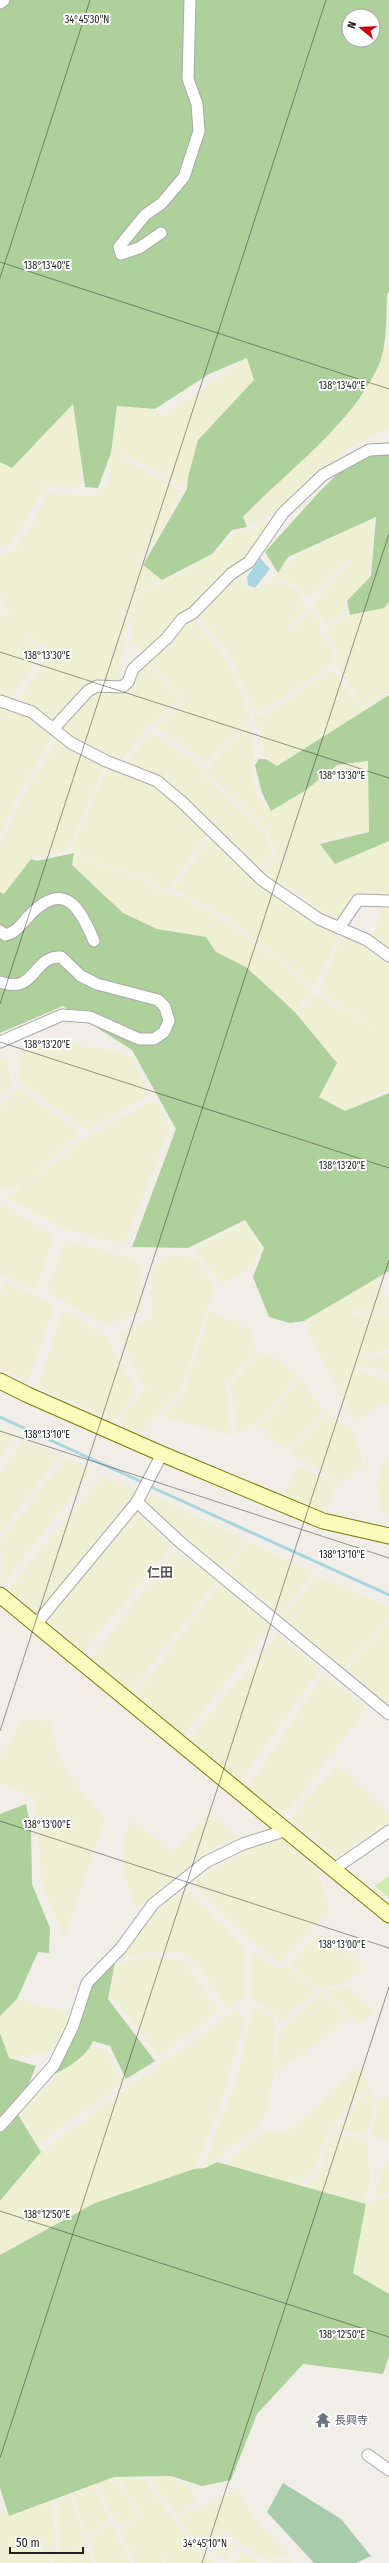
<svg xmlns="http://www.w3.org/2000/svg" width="389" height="2563" viewBox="0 0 389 2563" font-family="'Fira Sans Condensed','Noto Sans JP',sans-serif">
<rect width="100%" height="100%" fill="#f1eee8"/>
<g fill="#eff0d3">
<path d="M386 343H389V428L348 448 289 504 249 526 245 517 292 467 344 420 380 364Z"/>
<path d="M247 358 254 380 198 440 187 489 123 453 122 458 180 490 160 534 137 561 162 580 143 589 124 602 214 555 234 533 249 530 275 518 248 559 230 571 145 654 131 640 132 624 121 604 128 626 119 668 121 679 94 683 54 721 19 699 52 652 29 635 26 639 43 652 11 699 0 694V611L4 617 11 614 0 595V555L13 552 35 519 46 493 92 496 108 484 117 406 155 409 163 417Z"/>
<path d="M73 403 79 439 82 486H45L27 518 8 545 0 548V462L12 467 22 452Z"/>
<path d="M368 520 373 522 371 563 363 588 344 601 347 610 327 624 313 605 353 560 349 558 309 598 295 584 271 579 299 555Z"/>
<path d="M236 574 252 592 272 582 295 589 306 607 289 629 292 632 311 610 321 624 319 632 333 651 331 665 263 711 252 707 230 654 201 620 191 617Z"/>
<path d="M389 602V691L365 708 336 665 337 653 326 628 350 615 384 608Z"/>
<path d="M186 620 194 621 201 627 230 665 250 718 206 762 157 727 185 698 147 660Z"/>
<path d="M145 662 182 699 149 725 121 761 58 728 101 688 126 694Z"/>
<path d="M332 670 364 712 277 766 266 759 253 711 263 717Z"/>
<path d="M0 705 28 715 53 736 18 795 0 836Z"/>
<path d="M250 722 255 760 251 765 254 782 258 799 271 810 312 785 335 766 368 761 369 830 319 842 335 864 369 847 389 841V896L370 893 352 899 336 920 260 870 278 857 268 832 205 771Z"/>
<path d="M151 732 203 767 200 772 265 833 273 855 258 866 215 832 162 781 128 762Z"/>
<path d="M59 740 105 765 68 850 31 859 4 895 0 891V844L30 783Z"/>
<path d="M108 767 153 784 173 799 207 833 167 891 141 875 101 864 71 850Z"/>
<path d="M211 838 252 879 338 936 315 987 222 914 173 889Z"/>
<path d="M74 853 100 865 138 877 164 893 180 896 211 912 274 957 313 991 294 1011 246 967 215 952 206 937 157 929 123 913 72 865Z"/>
<path d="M385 906H389V952L371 938Z"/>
<path d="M342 936 369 948 389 963V1091H385L345 1111 319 1096 338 1061 326 1052 298 1013 315 995 387 1034 319 992Z"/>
<path d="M60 1040 131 1056 150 1094 87 1130 21 1083 17 1053Z"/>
<path d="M5 1056 12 1085 0 1094V1058Z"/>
<path d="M18 1088 80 1133 23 1185 0 1190V1107Z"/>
<path d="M154 1100 160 1104 169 1131 124 1244 67 1229 6 1198 88 1137Z"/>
<path d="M4 1205 54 1237 36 1290 2 1275 0 1277V1209Z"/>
<path d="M246 1223 261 1248 252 1268 222 1284 194 1249Z"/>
<path d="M67 1241 124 1256 141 1266 140 1312 107 1326 45 1291Z"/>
<path d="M169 1254 198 1261 214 1288 182 1388 139 1434 118 1422 146 1388 119 1335 152 1318 151 1270Z"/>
<path d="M377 1279 387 1299 385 1311 353 1310 352 1315 389 1313V1349L362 1356 365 1360 389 1353V1372L358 1364 356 1369 389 1382V1404L382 1402 356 1423 309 1334 311 1316Z"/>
<path d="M6 1282 54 1304 29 1380 0 1368V1292Z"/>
<path d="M63 1310 106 1337 137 1392 114 1420 38 1387Z"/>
<path d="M210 1310 249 1329 256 1350 226 1384 232 1434 164 1417 185 1391Z"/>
<path d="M259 1353 277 1358 298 1377 258 1422 237 1433 231 1385Z"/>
<path d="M300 1380 324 1411 286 1451 260 1425Z"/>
<path d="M328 1413 356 1433 363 1467 341 1483 290 1453Z"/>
<path d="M0 1428 15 1436 0 1457Z"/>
<path d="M25 1439 59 1456 0 1532V1473Z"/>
<path d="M389 1457V1512L387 1516 380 1509 377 1486 380 1470Z"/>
<path d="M66 1458 92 1471 2 1584 0 1542Z"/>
<path d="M299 1467 338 1483 322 1517 281 1499Z"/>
<path d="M102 1476 136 1490 38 1614 8 1589Z"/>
<path d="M151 1494 246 1541 223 1570 142 1503Z"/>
<path d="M136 1511 171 1546 83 1651 48 1621Z"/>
<path d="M249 1542 313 1573 280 1615 226 1571Z"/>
<path d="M174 1551 218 1579 130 1692 92 1658Z"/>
<path d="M317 1576 389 1607V1617L344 1669 282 1617Z"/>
<path d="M221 1582 272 1624 183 1736 135 1696Z"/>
<path d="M389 1621V1704L346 1670Z"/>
<path d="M278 1634 320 1669 239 1782 188 1740Z"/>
<path d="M324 1674 367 1708 284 1816 248 1788Z"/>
<path d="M24 1718 50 1722 59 1758 82 1793 105 1819 63 1941 59 1925 42 1884 34 1796 0 1783V1759Z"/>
<path d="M337 1765 389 1813V1822L336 1857 290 1819Z"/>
<path d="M209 1813 237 1838 217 1845 136 1909 123 1872V1848L131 1818 172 1853Z"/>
<path d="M283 1837 318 1872 330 1911 278 1963 251 1941 192 1883 245 1849Z"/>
<path d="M187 1889 246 1950 244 1996 227 2008 198 1963 181 1951 143 1953 118 1960 151 1914Z"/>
<path d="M318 1934 358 1960 361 1971 338 1986 317 1987 291 1964Z"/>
<path d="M252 1952 278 1969 287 1965 316 1990 280 2023 276 2014 250 1998Z"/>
<path d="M145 1956 182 1960 219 2011 159 2055 110 1995 116 1965Z"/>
<path d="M348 1987 375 2013 358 2024 327 1991Z"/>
<path d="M323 1992 348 2018 306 2051 275 2071 265 2115 260 2125 205 2168 214 2135 234 2089 253 2007 274 2018 275 2069 280 2031Z"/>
<path d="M17 1999 72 2015 56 2050 9 2058 0 2033V2016Z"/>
<path d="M237 2009 244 2021 223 2097 194 2169 95 2203 0 2255V2201L41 2152Z"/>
<path d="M90 2047 107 2051 123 2083 37 2144 20 2114 36 2094 52 2083 55 2074 69 2066Z"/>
<path d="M358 2066 369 2084 330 2129 315 2167 300 2185 226 2164 265 2130 285 2134 318 2107Z"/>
<path d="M371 2087 375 2100 367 2135 336 2129Z"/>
<path d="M389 2096V2141L372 2137 379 2100Z"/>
<path d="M332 2133 365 2140 368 2148 370 2181 364 2204 305 2187 319 2173Z"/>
<path d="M389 2158V2192L373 2197 377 2184Z"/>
<path d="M389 2196V2294L353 2273 366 2204Z"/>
<path d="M118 2476 144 2480 184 2533 214 2563H167L162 2555 159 2556 164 2563H136L119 2530 142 2516Z"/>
<path d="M171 2476 191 2489 197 2500 177 2515 150 2479Z"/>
<path d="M114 2477 139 2516 118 2526 95 2481Z"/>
<path d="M93 2482 110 2521 85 2534 73 2491Z"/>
<path d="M239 2489 253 2518 290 2556 262 2558 224 2531 219 2535 236 2547 225 2560 187 2532 179 2517Z"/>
<path d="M70 2494 80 2524 82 2537 70 2563H53L59 2548 58 2501Z"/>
<path d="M53 2501 56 2549 50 2563H0V2510L9 2516Z"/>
<path d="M111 2523 130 2563H96L88 2536Z"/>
<path d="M83 2539 92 2563H71Z"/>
<path d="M243 2551 259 2563 289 2561 294 2563H234Z"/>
</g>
<path fill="#cfecad" d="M389 1876V1898L375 1886Z"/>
<g fill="#aed19c" fill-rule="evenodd">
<path d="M10 0H389V292L387 294C386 318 388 346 377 369 347 429 289 469 243 517L247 527 232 530 212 554 162 580 143 565 187 489 188 477 198 440 254 380 247 358 209 374 155 409 117 406 111 453 98 488 85 487 73 404 12 468 0 462V9ZM349 16H373V40H349Z"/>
<path d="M389 442V602L384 608 350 615 347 601 371 576 376 517 288 557 278 573 265 552 321 490 352 460Z"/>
<path d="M389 695V841L335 864 320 844 369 832 368 761 337 765 306 790 271 811 262 793 255 765 259 759H266L277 766Z"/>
<path d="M74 853 72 865 123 913 157 929 206 937 216 952 246 967 295 1012 337 1063 319 1097 345 1111 389 1093V1271L304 1321 290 1323 269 1317 253 1277 264 1248 245 1220 188 1248 132 1247 176 1129 132 1050 63 1006 0 1033V892L4 894 31 859 37 861Z"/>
<path d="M26 1804 31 1829 32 1884 50 1928 49 1953 38 1952 17 1999 0 2016V1814Z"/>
<path d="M115 1962 108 1999 155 2061 126 2079 110 2046 93 2041C87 2056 69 2067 55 2074L96 1979Z"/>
<path d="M0 2033 9 2058 36 2066 17 2113 41 2152 0 2201Z"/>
<path d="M217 2162 366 2204 353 2273 389 2294V2356L383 2374 303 2364 257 2414 231 2480 202 2486 171 2476 114 2477 9 2516 0 2488V2255L95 2203 194 2169 205 2168Z"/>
</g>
<path fill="#a8cbac" d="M283 2483 341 2519 371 2556 356 2563H314L267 2512Z"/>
<path fill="#a8d6e0" d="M260 558 270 569 255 588 248 585 247 577Z"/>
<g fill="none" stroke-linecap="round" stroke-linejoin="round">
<g stroke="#a8d6e0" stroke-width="3">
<path d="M0 1417 144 1483"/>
<path d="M149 1486 389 1595"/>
</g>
<defs>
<g id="street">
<path d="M0 3 4 0"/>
<path d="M161 233 139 248 121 254 119 247 145 215 162 203 184 177 199 131 197 104 188 79 190 0"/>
<path d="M0 701 32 712 71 743 106 761 157 781 182 802 262 880 319 919 367 940 389 956"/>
<path d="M54 728 88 691 97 686 122 687 128 682 133 669 167 638 182 619 193 613 231 574 249 562 283 513 323 475 369 450 389 449"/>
<path d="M339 928 358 900 389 901"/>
<path d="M0 931 5 935C16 933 21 924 29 916 63 880 79 905 94 941"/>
<path d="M0 982C37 995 31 956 61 957L81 976 97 984 158 1000 165 1007 169 1021 164 1032 154 1039H139L90 1017 62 1015 0 1042"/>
<path d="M137 1502 180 1542 389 1714"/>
<path d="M36 1624 137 1502 162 1454"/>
<path d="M334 1869 389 1831"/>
<path d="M0 2126 54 2065 73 2026 87 1983 121 1948 153 1904 206 1862 243 1844 287 1830"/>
<path d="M368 2455 389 2470"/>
</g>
<g id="secondary">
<path d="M0 1381 28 1395 162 1454 323 1521 389 1536"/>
<path d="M0 1595 389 1915"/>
</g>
</defs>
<use href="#street" stroke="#a8a8a8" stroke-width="13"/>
<use href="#secondary" stroke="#767d03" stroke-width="17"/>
<use href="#street" stroke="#fff" stroke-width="11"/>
<use href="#secondary" stroke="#fbfbbc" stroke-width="15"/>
</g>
<path fill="none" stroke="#212121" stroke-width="1" stroke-opacity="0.45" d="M0 262 389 389M0 278 90 0M0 652 389 778M0 1004 326 0M0 1042 389 1168M0 1431 389 1558M0 1731 389 534M0 1821 389 1948M0 2211 389 2337M0 2458 389 1260M202 2563 389 1987"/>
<defs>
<symbol id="temple-bare" viewBox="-9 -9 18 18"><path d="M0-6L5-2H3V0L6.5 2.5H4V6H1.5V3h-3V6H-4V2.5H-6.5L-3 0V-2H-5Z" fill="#6b7280" stroke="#fff" stroke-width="2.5" paint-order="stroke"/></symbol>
</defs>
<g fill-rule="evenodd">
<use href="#temple-bare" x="312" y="2409" width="22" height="22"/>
</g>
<g text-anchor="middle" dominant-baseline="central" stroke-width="4" stroke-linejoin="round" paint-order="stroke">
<g font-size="11" fill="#5b616d" stroke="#fff" text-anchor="start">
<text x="335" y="2420">長興寺</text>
</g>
<g font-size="13" font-weight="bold" fill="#545454" stroke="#fff">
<text x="160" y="1572">仁田</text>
</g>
</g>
<g font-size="10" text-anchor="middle" fill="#212121" stroke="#fff" stroke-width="4" stroke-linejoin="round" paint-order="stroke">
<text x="87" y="23">34°45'30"N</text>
<text x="47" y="269">138°13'40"E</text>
<text x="342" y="389">138°13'40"E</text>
<text x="47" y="659">138°13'30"E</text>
<text x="342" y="779">138°13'30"E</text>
<text x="47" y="1048">138°13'20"E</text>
<text x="342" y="1169">138°13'20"E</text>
<text x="47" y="1438">138°13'10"E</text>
<text x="342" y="1558">138°13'10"E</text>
<text x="47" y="1828">138°13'00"E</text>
<text x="342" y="1948">138°13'00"E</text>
<text x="47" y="2218">138°12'50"E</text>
<text x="342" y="2338">138°12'50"E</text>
<text x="205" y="2547">34°45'10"N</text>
</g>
<g transform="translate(361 28) rotate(288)"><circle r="19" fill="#ffffff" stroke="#a6a6a6"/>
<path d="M0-3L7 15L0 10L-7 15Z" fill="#d2000a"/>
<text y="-6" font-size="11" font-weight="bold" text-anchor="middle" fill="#212121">N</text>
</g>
<path d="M10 2547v6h73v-6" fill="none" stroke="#212121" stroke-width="2"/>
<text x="16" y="2547" font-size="12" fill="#212121" stroke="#ffffff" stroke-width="3" paint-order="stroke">50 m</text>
</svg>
